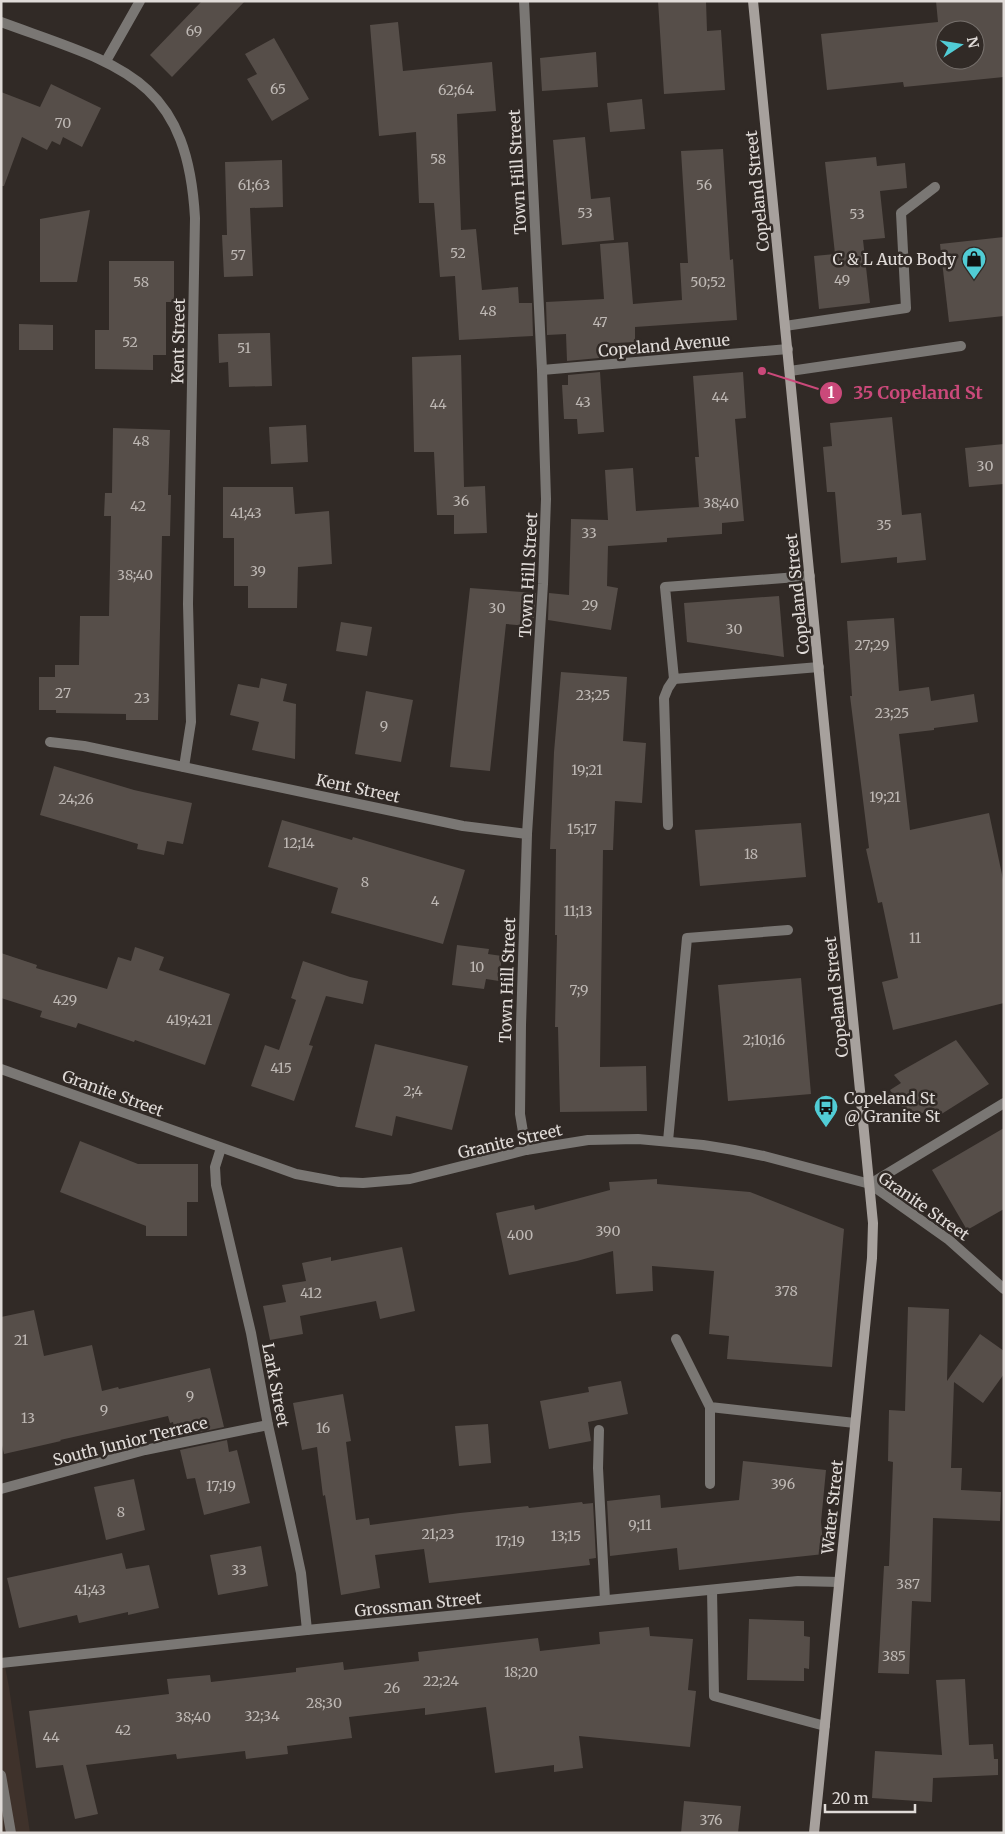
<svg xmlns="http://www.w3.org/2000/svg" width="1005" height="1834" viewBox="0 0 1005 1834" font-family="Merriweather,serif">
<rect width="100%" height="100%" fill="#312a26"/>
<path fill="#3f322b" d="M1 1646 9 1687 30 1833H1Z"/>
<g fill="#564e49" fill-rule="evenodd">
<path d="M202 1H245L172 77 150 55Z"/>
<path d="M658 1H706L707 31 721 30 725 90 664 94Z"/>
<path d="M936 1H1004V77L904 87 903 82 827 90 821 34 938 22ZM945 30H975V60H945Z"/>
<path d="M398 22 403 71 492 62 496 111 457 114 461 230 476 229 482 290 518 287 519 303H532L533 336 459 340 455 276 440 277 434 203H419L416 132 379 136 370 25Z"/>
<path d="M274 38 309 99 272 121 247 79 257 74 245 54Z"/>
<path d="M596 52 598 87 542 91 540 58Z"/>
<path d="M51 84 101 108 82 147 63 137 60 145 52 141 47 150 22 137 4 186H1V92L40 107Z"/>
<path d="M642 99 645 129 610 132 607 103Z"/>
<path d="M585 137 591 199 610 197 614 240 562 245 553 140Z"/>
<path d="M723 149 730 260 733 259 737 320 635 327V342L598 344 599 358 567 361 566 334 547 335 546 302 604 299 600 244 628 242 633 304 682 300 680 263H688L681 151Z"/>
<path d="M876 157 877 166 905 163 907 188 880 191 885 238 863 240 870 303 819 309 814 256 835 254 825 162Z"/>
<path d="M282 160 283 207 250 208 253 276 224 277 222 235H227L225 162Z"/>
<path d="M90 210 77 282H40V219Z"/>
<path d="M1004 237V316L949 322 940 244Z"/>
<path d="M109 261H174V302H166V355H153V370L95 369V330H109Z"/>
<path d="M19 324 53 325V350H19Z"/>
<path d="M270 333 272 386 229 387 228 362 219 363 218 334Z"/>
<path d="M461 355 464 487 485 486 487 533 454 534V515H437L434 452H414L412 357Z"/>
<path d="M600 372 604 432 578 434 577 419H564L562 385H568V375Z"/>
<path d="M743 372 746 418 735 419 744 521 722 523V534L667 538V542L608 546 607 586 618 588 611 630 548 620 549 593 569 595 571 519 608 520 605 470 633 468 636 511 699 507 695 457H699L693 376Z"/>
<path d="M892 417 902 515 921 513 926 560 897 563V557L841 563 835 492H827L823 447 832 446 830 423Z"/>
<path d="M306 425 308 462 271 464 269 427Z"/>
<path d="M113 428 170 430 168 495H171L170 536H162L158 720H126V714L56 713V710H39V677H55V665H79L80 616H109L111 516H104L105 493H112Z"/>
<path d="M1004 444V484L969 487 965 448Z"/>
<path d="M223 487H293L295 514 329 511 332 564 298 567 297 608H248V586H234V538H223Z"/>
<path d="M470 588 536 593 534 618 529 617 528 626 506 624 490 771 450 767Z"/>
<path d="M779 596 784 657 687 642 684 603Z"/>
<path d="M894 618 899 691 929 687 931 701 974 694 978 722 934 728V730L899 734 910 830 989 813 1004 884V1003L893 1030 882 982 898 978 882 902 878 903 866 849 869 848 850 696H852L847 621Z"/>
<path d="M341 622 372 627 367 656 336 651Z"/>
<path d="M561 672 627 677 623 741 646 743 642 803 615 801 613 850H603L600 1067 646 1066 647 1111 560 1112 558 1027H555L557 935H555L556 849H550L554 752Z"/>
<path d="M261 678 287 684 283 701 296 704 295 759 252 750 259 722 230 715 238 684 259 688Z"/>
<path d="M366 691 413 700 401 762 355 754Z"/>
<path d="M54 766 134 790 192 803 183 844 167 841 164 855 137 849 138 844 40 815Z"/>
<path d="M282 820 352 840 353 837 465 870 443 944 331 913 338 888 268 867Z"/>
<path d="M801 823 806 877 700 886 695 830Z"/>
<path d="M457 945 489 949 488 954 502 956 499 981 486 979 484 989 452 985Z"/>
<path d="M135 947 164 957 159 970 230 994 205 1065 135 1040 134 1042 78 1023 76 1028 40 1017 42 1011 1 998V953L37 965 36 968 107 989 118 957 131 961Z"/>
<path d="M303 961 350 977 368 981 363 1004 326 996 309 1045 313 1046 294 1101 251 1086 265 1045 279 1050 296 1000 291 998Z"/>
<path d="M801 978 811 1094 728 1101 718 985Z"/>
<path d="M956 1040 989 1084 932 1120 924 1112 911 1120 890 1090 901 1083 894 1075Z"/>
<path d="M375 1044 468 1066 452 1130 396 1116 392 1136 355 1127Z"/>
<path d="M1004 1128V1209L967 1230 932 1170Z"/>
<path d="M80 1141 138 1164H198V1202H187V1236H146V1226L60 1192Z"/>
<path d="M657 1179V1184L750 1192 844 1229 832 1367 727 1359 729 1336 709 1334 714 1271 652 1266 653 1291 616 1294 613 1251 577 1261 509 1275 496 1213 534 1205 535 1210 610 1190 609 1182Z"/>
<path d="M402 1247 415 1311 380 1319 376 1301 300 1316 303 1334 270 1340 263 1306 286 1302 282 1285 306 1281 302 1263 331 1257V1261Z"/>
<path d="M908 1307 949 1309 947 1381 980 1334 1004 1351V1374L983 1403 954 1382 951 1468H962L961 1490 1001 1492 1000 1521 933 1518 931 1602 912 1601 909 1674 878 1673 884 1566H889L893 1462 888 1461 889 1410 905 1411Z"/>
<path d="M34 1310 44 1356 92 1345 102 1391 118 1387 119 1389 210 1368 224 1427 176 1437 173 1422 170 1423 168 1416 60 1440 61 1441 4 1454 1 1441V1317Z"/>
<path d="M621 1381 628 1414 588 1422 591 1441 549 1449 540 1401 589 1392 588 1387Z"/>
<path d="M343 1394 351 1441 346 1442 356 1520 369 1518 370 1525 460 1513 528 1506 529 1508 582 1502 583 1504 593 1503 596 1558 589 1559 590 1565 429 1583 424 1549 375 1555 380 1588 341 1595 325 1495 323 1496 317 1447 302 1450 293 1403Z"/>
<path d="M488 1424 491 1463 459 1466 455 1426Z"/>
<path d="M227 1440 229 1452 237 1450 250 1503 204 1515 195 1478 187 1479 180 1450Z"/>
<path d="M743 1461 826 1470 821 1522 824 1554 679 1570 677 1548 610 1556 607 1501 660 1495 661 1508 739 1500Z"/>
<path d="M134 1479 145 1530 106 1540 94 1487Z"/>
<path d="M261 1546 268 1586 218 1595 210 1555Z"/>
<path d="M122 1553 126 1569 149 1565 159 1608 128 1615V1612L79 1623 77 1615 19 1628 7 1578Z"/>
<path d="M749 1619 804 1621V1636L810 1637 809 1669 804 1668V1681L747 1680Z"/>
<path d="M649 1627 650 1636 693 1639 688 1690 696 1691 690 1747 579 1736 583 1768 554 1772V1765L495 1773 486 1707 425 1715V1708L349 1717 352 1738 287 1746 288 1754 246 1759 245 1751 177 1759 176 1754 86 1765 98 1814 75 1819 63 1765 36 1768 29 1711 169 1694 167 1679 210 1675 211 1682 296 1672V1668L343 1662 344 1670 419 1661 418 1652 538 1638 540 1651 600 1644 599 1632Z"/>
<path d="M965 1679 969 1745 993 1744 994 1759H998V1775L933 1778 932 1802 872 1798 875 1751 942 1755 936 1680Z"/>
<path d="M684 1801 741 1806 738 1833H681Z"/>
</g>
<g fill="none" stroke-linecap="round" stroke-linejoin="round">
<g stroke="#7a7774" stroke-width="10">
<path d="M106 61 140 1"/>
<path d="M785 326 906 308 901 213 935 187"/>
<path d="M790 371 961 346"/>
<path d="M810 576 665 587 674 679 819 667"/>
<path d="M668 825 664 698 668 688 674 679"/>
<path d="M668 1141 687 938 788 930"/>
<path d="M676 1339 710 1407 855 1423"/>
<path d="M599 1430 598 1468 605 1600"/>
<path d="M710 1484V1407"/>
<path d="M712 1590 714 1696 825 1726"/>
</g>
<g stroke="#7a7774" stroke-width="10">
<path d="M524 1 542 370 546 499 543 584 527 834 521 1025 520 1114 526 1150"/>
<path d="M1 22C118 65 187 75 195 218L188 604 191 722 184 767"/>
<path d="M542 370 788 349"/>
<path d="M50 742 84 746 463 826 527 834"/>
<path d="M1 1069 296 1174 339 1182 363 1183 410 1179 526 1150 588 1140 638 1139 703 1145 734 1150 764 1156 870 1184 949 1240 1004 1289"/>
<path d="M221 1148 215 1167 216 1185 251 1333 268 1425 295 1545 301 1573 307 1630"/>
<path d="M870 1184 1004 1103"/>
<path d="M1 1489 145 1450 268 1425"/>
<path d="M1 1663 307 1630 798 1581 839 1582"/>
<path d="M1 1775 11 1833"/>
</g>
<path stroke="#a7a19d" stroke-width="10" d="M753 1 873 1223 872 1258 814 1833"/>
</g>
<defs>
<symbol id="shop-pin" viewBox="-11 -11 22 30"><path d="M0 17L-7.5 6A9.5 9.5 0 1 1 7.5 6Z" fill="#51ccd5" stroke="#312a26"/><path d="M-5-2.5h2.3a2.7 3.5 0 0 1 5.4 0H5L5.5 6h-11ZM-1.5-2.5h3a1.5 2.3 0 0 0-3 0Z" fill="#111"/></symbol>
<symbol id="bus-pin" viewBox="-11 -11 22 30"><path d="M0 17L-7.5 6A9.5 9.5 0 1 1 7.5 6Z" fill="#51ccd5" stroke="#312a26"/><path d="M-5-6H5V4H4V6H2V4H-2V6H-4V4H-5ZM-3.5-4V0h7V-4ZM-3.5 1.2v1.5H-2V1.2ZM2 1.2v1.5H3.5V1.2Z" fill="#111"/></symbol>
</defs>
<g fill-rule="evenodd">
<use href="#shop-pin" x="960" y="245" width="28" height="38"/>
<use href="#bus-pin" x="812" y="1093" width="28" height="38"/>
</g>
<g text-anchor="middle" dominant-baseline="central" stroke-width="5" stroke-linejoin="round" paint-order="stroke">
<g font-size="14" fill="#beb8b4">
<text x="194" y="31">69</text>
<text x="278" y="89">65</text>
<text x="456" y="90">62;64</text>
<text x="63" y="123">70</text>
<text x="438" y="159">58</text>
<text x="254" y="185">61;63</text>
<text x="704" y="185">56</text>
<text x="585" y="213">53</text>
<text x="857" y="214">53</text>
<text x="458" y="253">52</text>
<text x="238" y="255">57</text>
<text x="842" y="280">49</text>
<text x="141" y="282">58</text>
<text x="708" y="282">50;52</text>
<text x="488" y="311">48</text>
<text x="600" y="322">47</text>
<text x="130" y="342">52</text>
<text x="244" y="348">51</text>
<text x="720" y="397">44</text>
<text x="583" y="402">43</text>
<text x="438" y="404">44</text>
<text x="141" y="441">48</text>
<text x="985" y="466">30</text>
<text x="461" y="501">36</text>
<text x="721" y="503">38;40</text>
<text x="138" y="506">42</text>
<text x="246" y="513">41;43</text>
<text x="884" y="525">35</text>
<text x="589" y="533">33</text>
<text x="258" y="571">39</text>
<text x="135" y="575">38;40</text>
<text x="590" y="605">29</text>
<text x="497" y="608">30</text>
<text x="734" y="629">30</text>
<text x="872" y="645">27;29</text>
<text x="63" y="693">27</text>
<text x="593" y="695">23;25</text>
<text x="142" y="698">23</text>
<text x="892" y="713">23;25</text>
<text x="384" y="726">9</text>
<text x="587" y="770">19;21</text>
<text x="885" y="797">19;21</text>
<text x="76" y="799">24;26</text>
<text x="582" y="829">15;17</text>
<text x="299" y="843">12;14</text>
<text x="751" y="854">18</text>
<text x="365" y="882">8</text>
<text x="435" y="901">4</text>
<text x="578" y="911">11;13</text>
<text x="915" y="938">11</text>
<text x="477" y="967">10</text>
<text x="579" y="990">7;9</text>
<text x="65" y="1000">429</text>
<text x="189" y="1020">419;421</text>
<text x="764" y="1040">2;10;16</text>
<text x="281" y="1068">415</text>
<text x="413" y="1091">2;4</text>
<text x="608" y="1231">390</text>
<text x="520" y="1235">400</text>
<text x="786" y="1291">378</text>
<text x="311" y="1293">412</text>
<text x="21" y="1340">21</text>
<text x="190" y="1396">9</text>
<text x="104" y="1410">9</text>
<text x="28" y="1418">13</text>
<text x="323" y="1428">16</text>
<text x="783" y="1484">396</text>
<text x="221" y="1486">17;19</text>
<text x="121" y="1512">8</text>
<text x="640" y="1525">9;11</text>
<text x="438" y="1534">21;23</text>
<text x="566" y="1536">13;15</text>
<text x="510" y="1541">17;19</text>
<text x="239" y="1570">33</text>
<text x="908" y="1584">387</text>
<text x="90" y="1590">41;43</text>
<text x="894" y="1656">385</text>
<text x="521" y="1672">18;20</text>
<text x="441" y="1681">22;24</text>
<text x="392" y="1688">26</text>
<text x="324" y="1703">28;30</text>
<text x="262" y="1716">32;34</text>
<text x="193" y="1717">38;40</text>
<text x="123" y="1730">42</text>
<text x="51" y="1737">44</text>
<text x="711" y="1820">376</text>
</g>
<g font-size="16" fill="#e0dbd8" stroke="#312a26">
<text transform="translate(517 172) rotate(-93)">Town Hill Street</text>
<text transform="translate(757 191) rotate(-96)">Copeland Street</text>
<text transform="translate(178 341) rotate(-89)">Kent Street</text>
<text transform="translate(664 345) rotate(-5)">Copeland Avenue</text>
<text transform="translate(528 575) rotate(-87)">Town Hill Street</text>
<text transform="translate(797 594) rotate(-96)">Copeland Street</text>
<text transform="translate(358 788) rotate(12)">Kent Street</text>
<text transform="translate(507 980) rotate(-88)">Town Hill Street</text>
<text transform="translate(836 997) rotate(-96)">Copeland Street</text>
<text transform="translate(113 1093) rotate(20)">Granite Street</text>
<text transform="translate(510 1141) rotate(-13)">Granite Street</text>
<text transform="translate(924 1206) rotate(35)">Granite Street</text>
<text transform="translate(276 1385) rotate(79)">Lark Street</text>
<text transform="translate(130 1441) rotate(-14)">South Junior Terrace</text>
<text transform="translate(832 1507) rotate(-84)">Water Street</text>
<text transform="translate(418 1604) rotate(-6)">Grossman Street</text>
</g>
<g font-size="16" fill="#e0dbd8" stroke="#312a26" text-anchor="end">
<text x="956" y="259">C &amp; L Auto Body</text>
<text x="844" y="1098" text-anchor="start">Copeland St<tspan x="844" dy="18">@ Granite St</tspan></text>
</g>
</g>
<path fill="none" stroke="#ca497a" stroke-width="2" d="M762 371L831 393"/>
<g fill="#ca497a" stroke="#312a26" stroke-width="2">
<circle cx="762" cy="371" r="5"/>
<circle cx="831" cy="393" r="12"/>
</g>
<g font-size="15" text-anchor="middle" font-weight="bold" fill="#fff">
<text x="831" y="398">1</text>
</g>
<g font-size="18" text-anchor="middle" font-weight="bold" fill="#ca497a" stroke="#312a26" stroke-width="5" stroke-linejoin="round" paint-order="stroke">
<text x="918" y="399">35 Copeland St</text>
</g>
<rect width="1005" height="1834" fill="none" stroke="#e0dbd8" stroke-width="5"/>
<g transform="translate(960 45) rotate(78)"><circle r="24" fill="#312a26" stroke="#77716d"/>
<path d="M0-4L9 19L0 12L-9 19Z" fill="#51ccd5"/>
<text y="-8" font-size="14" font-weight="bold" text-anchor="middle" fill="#e0dbd8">N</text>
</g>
<path d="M825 1804v8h90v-8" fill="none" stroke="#e0dbd8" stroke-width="2.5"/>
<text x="832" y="1804" font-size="15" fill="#e0dbd8" stroke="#312a26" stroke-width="4" paint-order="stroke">20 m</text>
</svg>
